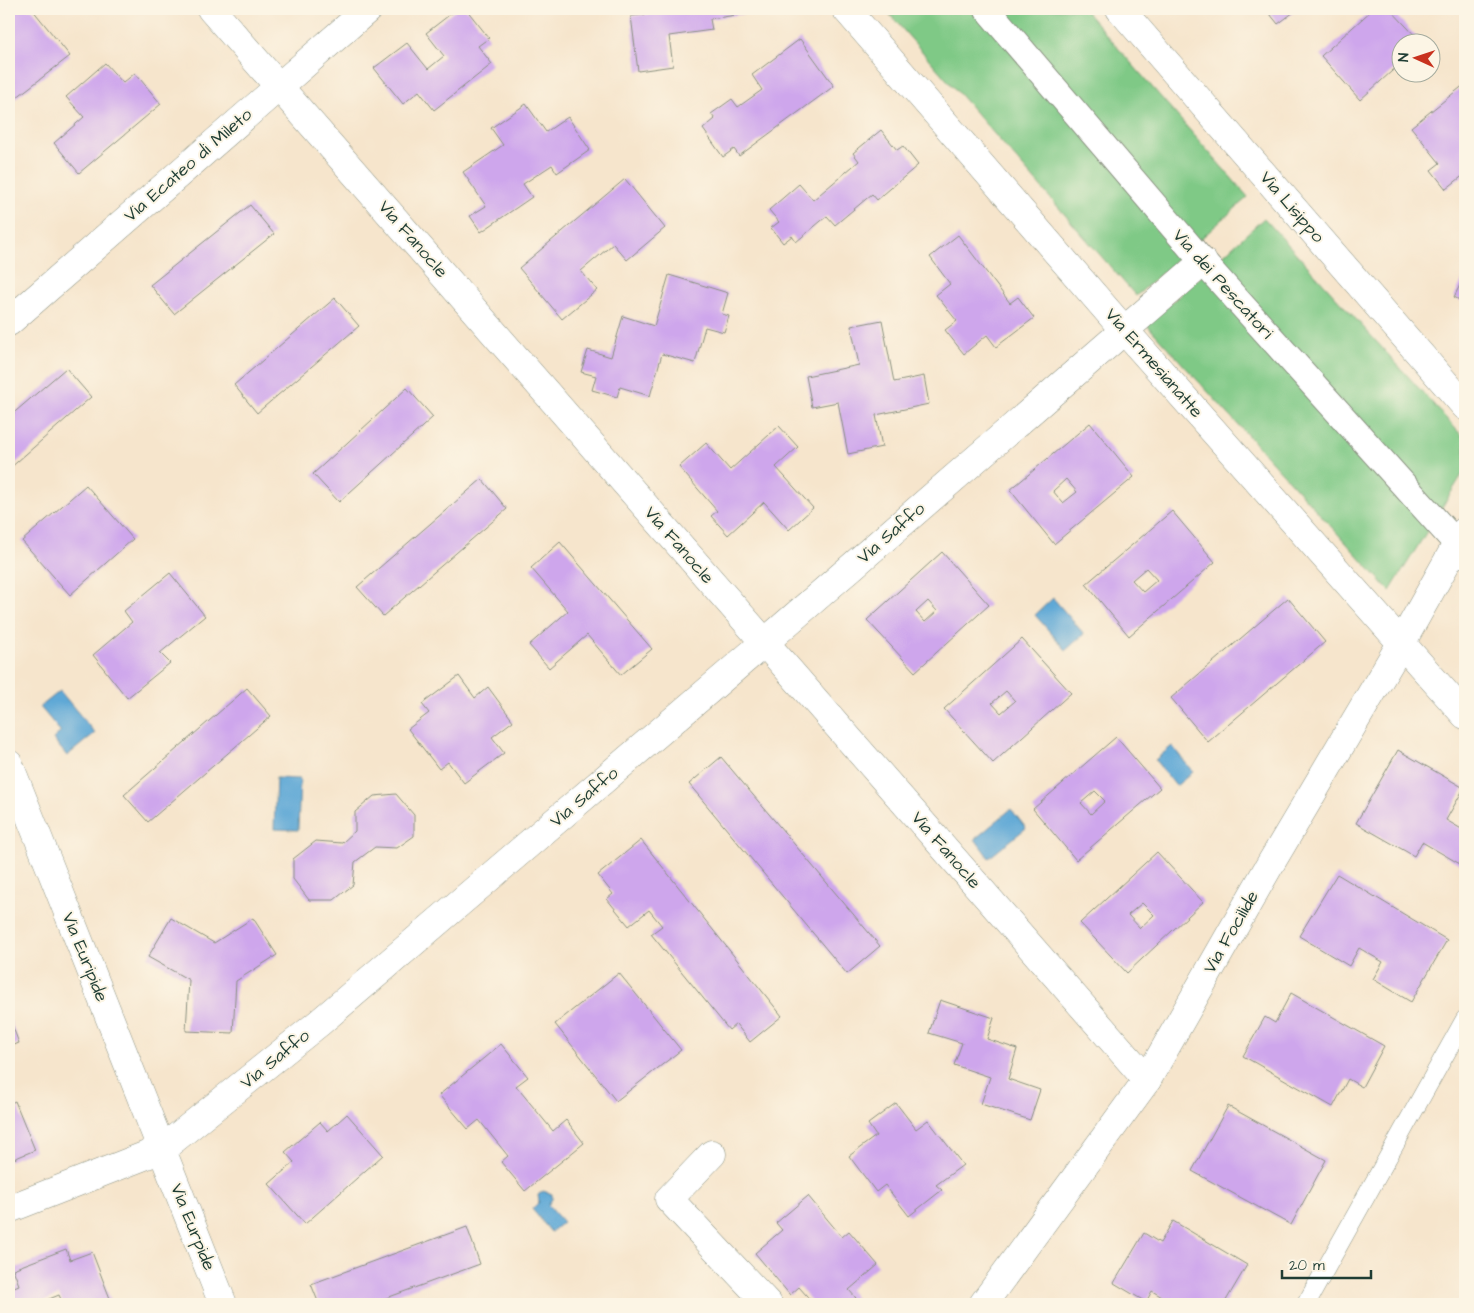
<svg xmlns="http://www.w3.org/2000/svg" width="1474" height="1313" viewBox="0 0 1474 1313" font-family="'Architects Daughter',sans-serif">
<rect width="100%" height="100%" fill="#fcf5e5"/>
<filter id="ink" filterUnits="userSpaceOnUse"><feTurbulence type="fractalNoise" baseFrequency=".02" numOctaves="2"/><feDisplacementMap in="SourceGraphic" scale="10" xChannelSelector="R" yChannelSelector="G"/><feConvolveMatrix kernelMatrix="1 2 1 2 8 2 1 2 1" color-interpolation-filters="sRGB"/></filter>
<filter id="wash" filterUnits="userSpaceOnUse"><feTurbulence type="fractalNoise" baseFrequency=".0096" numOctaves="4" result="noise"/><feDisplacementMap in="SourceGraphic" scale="20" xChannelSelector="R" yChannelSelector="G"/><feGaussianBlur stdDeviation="1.12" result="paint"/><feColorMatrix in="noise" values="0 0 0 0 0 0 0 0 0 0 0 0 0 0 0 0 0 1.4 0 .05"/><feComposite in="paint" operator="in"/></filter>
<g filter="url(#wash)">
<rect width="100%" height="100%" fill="#f6e5cc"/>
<g fill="#7fc986" stroke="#4f835d">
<path d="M885 9H1084L1248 197 1136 296Z"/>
<path d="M1264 218 1465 439V470L1390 591 1147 325Z"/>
</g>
<g fill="#5ea8d6" stroke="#3e7285">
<path d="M1053 598 1084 634 1066 650 1035 615Z"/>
<path d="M60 691 95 733 67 756 53 739 61 732 40 707Z"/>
<path d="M1172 746 1193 772 1176 786 1155 760Z"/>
<path d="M276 778 300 779 298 830 274 829Z"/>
<path d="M1011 809 1026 828 989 858 975 839Z"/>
<path d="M543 1191 552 1194V1199L548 1205 563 1222 551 1232 532 1209 539 1202 538 1195Z"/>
</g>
<g id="blocks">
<g fill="#cea6ec" fill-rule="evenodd">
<path d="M13 9H32L70 56 12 101 9 98V12Z"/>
<path d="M457 9H466L489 38 478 46 492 64 434 110 419 91 403 104 374 68 407 43 428 69 444 56 426 33Z"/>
<path d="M666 9H742L743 14 710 19 712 30 669 36 673 66 638 71 631 16 667 12Z"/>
<path d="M1266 9H1298L1278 24Z"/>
<path d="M1373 9H1390L1421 42H1402V62L1360 100 1321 56Z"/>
<path d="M800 39 834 86 739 156 734 149 723 157 703 129 715 119 711 114 732 99 738 107 762 90 752 75Z"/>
<path d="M105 63 123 83 135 73 161 104 79 173 54 143 84 117 66 97Z"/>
<path d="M1465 84V174L1446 189 1431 170 1440 163 1411 127Z"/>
<path d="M526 104 546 132 568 117 590 150 557 173 552 165 523 184 532 197 481 232 470 216 486 206 463 172 503 145 491 128Z"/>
<path d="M881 130 897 150 903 146 918 165 877 200 872 194 835 225 827 216 796 242 792 236 783 243 771 228 779 222 769 210 799 184 813 200 859 161 853 153Z"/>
<path d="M625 179 665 228 627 260 613 244 581 271 597 290 562 319 519 268Z"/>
<path d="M250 205 274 234 174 314 150 285Z"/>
<path d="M958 235 1010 303 1018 297 1034 318 996 347 987 335 964 354 945 330 957 321 936 295 950 284 930 257Z"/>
<path d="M669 275 728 293 722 314 729 316 724 332 705 327 695 363 662 354 650 396 620 387 617 397 592 390 596 376 581 372 588 350 611 357 623 316 654 326Z"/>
<path d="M1465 275V303L1454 297Z"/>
<path d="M335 298 359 326 257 413 234 385Z"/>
<path d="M882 320 894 382 924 376 929 404 876 415 882 447 848 454 838 402 812 407 806 376 859 365 851 326Z"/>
<path d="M66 368 91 397 9 469V417Z"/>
<path d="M407 388 433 417 339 502 313 474Z"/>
<path d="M1090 423 1134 477 1054 544 1010 490ZM1066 479 1077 492 1063 503 1053 491Z"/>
<path d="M779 426 798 447 776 467 813 508 789 530 764 502 728 535 711 516 717 511 679 467 706 443 730 470Z"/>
<path d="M482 479 507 509 383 616 357 587Z"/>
<path d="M86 485 133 539 70 595 22 541Z"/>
<path d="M1172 511 1215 562 1129 636 1086 584ZM1146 568 1157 580 1143 592 1132 580Z"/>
<path d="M560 542 652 649 621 675 587 635 549 668 529 645 568 611 531 568Z"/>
<path d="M942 552 989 605 915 672 867 620ZM928 601 937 611 925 622 916 612Z"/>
<path d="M170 573 205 616 160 653 170 663 127 698 93 655 132 622 124 611Z"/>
<path d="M1288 598 1325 642 1208 742 1171 698Z"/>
<path d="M1022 639 1071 693 993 763 944 709ZM1006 691 1015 701 1001 713 992 703Z"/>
<path d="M459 676 475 698 488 687 513 721 492 737 504 753 464 783 448 762 439 769 408 729 429 713 422 704Z"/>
<path d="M247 688 271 716 148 822 124 795Z"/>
<path d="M1116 737 1160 788 1076 860 1033 809ZM1095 791 1105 801 1091 814 1081 803Z"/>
<path d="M1398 750 1464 788 1446 820 1465 831V855L1460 864 1422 842 1414 856 1356 823Z"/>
<path d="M721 757 880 946 847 974 689 784Z"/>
<path d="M396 794 414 815V836L397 848 375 847 355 862 353 885 334 900H309L293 879V859L316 841 342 843 355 831V812L374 796Z"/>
<path d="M641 840 782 1016 750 1042 736 1024 729 1030 651 934 662 926 649 910 629 926 607 899 613 894 598 875Z"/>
<path d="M1157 852 1203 902 1127 973 1080 923ZM1142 903 1154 915 1140 928 1128 915Z"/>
<path d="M1337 874 1447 940 1411 1002 1373 979 1383 962 1359 948 1349 966 1299 936Z"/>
<path d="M171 918 214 943 253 918 277 955 236 981 233 1033 186 1031 189 980 148 957Z"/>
<path d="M619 973 681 1050 616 1101 555 1024Z"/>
<path d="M1291 993 1384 1046 1362 1087 1348 1079 1333 1107 1243 1056 1265 1017 1275 1023Z"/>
<path d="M940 1000 994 1018 987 1039 1017 1049 1008 1079 1040 1090 1030 1120 981 1104 990 1077 954 1065 962 1043 929 1033Z"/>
<path d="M9 1017 19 1043 9 1047Z"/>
<path d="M501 1044 528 1077 516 1086 553 1131 566 1120 584 1143 525 1191 501 1162 508 1156 479 1120 468 1129 439 1095Z"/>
<path d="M15 1101 35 1150 9 1161V1104Z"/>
<path d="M896 1103 916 1129 928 1120 963 1165 936 1185 942 1190 909 1216 885 1185 876 1192 849 1156 876 1136 868 1124Z"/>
<path d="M1228 1106 1326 1160 1291 1225 1192 1171Z"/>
<path d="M347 1114 383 1155 305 1224 269 1184 294 1162 285 1152 320 1122 328 1131Z"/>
<path d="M808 1196 842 1237 849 1231 878 1265 849 1290 856 1298 849 1304H814L799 1287 790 1295 755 1253 782 1230 776 1223Z"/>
<path d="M1173 1221 1247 1265 1224 1304H1174L1152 1291 1146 1302 1114 1283 1144 1233 1160 1243Z"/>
<path d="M467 1227 480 1264 370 1304H319L311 1284Z"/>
<path d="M66 1249 70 1260 92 1252 111 1301 103 1304H63L59 1295 42 1302 43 1304H9V1289L19 1285 13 1269Z"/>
</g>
</g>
</g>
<g filter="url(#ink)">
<use href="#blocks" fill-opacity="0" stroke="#8a9180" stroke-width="1"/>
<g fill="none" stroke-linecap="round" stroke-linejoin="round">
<defs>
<path id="service" d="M1306 1304 1465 1019"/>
<path id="pedestrian" d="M987 9 1203 262 1457 544"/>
<g id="minor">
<path d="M211 9 1147 1080"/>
<path d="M846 9 1124 330 1465 715"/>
<path d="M9 322 368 9"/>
<path d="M9 764 223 1304"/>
<path d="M712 1154 669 1199 768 1304"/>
<path d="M9 1209 162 1149 319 1023 764 643 1203 262"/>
<path d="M983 1304 1147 1080 1268 868 1402 642 1457 544"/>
</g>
<g id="tertiary">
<path d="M1120 9 1465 406"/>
<path d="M1465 531 1457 544 1465 554"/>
</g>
</defs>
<use href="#service" stroke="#8a9180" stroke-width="19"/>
<use href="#pedestrian" stroke="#8a9180" stroke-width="28"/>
<use href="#minor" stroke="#8a9180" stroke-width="29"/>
<use href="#tertiary" stroke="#8a9180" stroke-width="29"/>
<use href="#service" stroke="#fff" stroke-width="18"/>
<use href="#pedestrian" stroke="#fff" stroke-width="26"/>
<use href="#minor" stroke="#fff" stroke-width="28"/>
<use href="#tertiary" stroke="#fff" stroke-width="28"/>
</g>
</g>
<g text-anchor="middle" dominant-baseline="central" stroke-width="4" stroke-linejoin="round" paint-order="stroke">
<g font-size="18" fill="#1f3d34" stroke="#fcf5e5">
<text transform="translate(188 165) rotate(-41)">Via Ecateo di Mileto</text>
<text transform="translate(1292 207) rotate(49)">Via Lisippo</text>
<text transform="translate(413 239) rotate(49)">Via Fanocle</text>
<text transform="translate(1223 284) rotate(48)">Via dei Pescatori</text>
<text transform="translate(1154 363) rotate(49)">Via Ermesianatte</text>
<text transform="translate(891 533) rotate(-41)">Via Saffo</text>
<text transform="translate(679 545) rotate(49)">Via Fanocle</text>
<text transform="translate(584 797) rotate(-40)">Via Saffo</text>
<text transform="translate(946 850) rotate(49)">Via Fanocle</text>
<text transform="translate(1231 932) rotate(-60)">Via Focilide</text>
<text transform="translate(85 957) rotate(68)">Via Euripide</text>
<text transform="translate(275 1059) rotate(-39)">Via Saffo</text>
<text transform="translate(193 1227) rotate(68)">Via Eurpide</text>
</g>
</g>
<rect width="1474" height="1313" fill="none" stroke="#fcf5e5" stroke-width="30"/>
<g transform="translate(1416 58) rotate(273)"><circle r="24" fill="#fcf5e5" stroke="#a4ab9e"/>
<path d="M0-4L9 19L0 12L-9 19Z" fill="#c8321e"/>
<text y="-8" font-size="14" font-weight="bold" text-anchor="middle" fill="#1f3d34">N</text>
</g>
<path d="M1282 1270v8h89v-8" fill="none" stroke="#1f3d34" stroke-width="2.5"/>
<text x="1289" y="1270" font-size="15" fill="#1f3d34" stroke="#fcf5e5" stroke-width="4" paint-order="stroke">20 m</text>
</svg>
